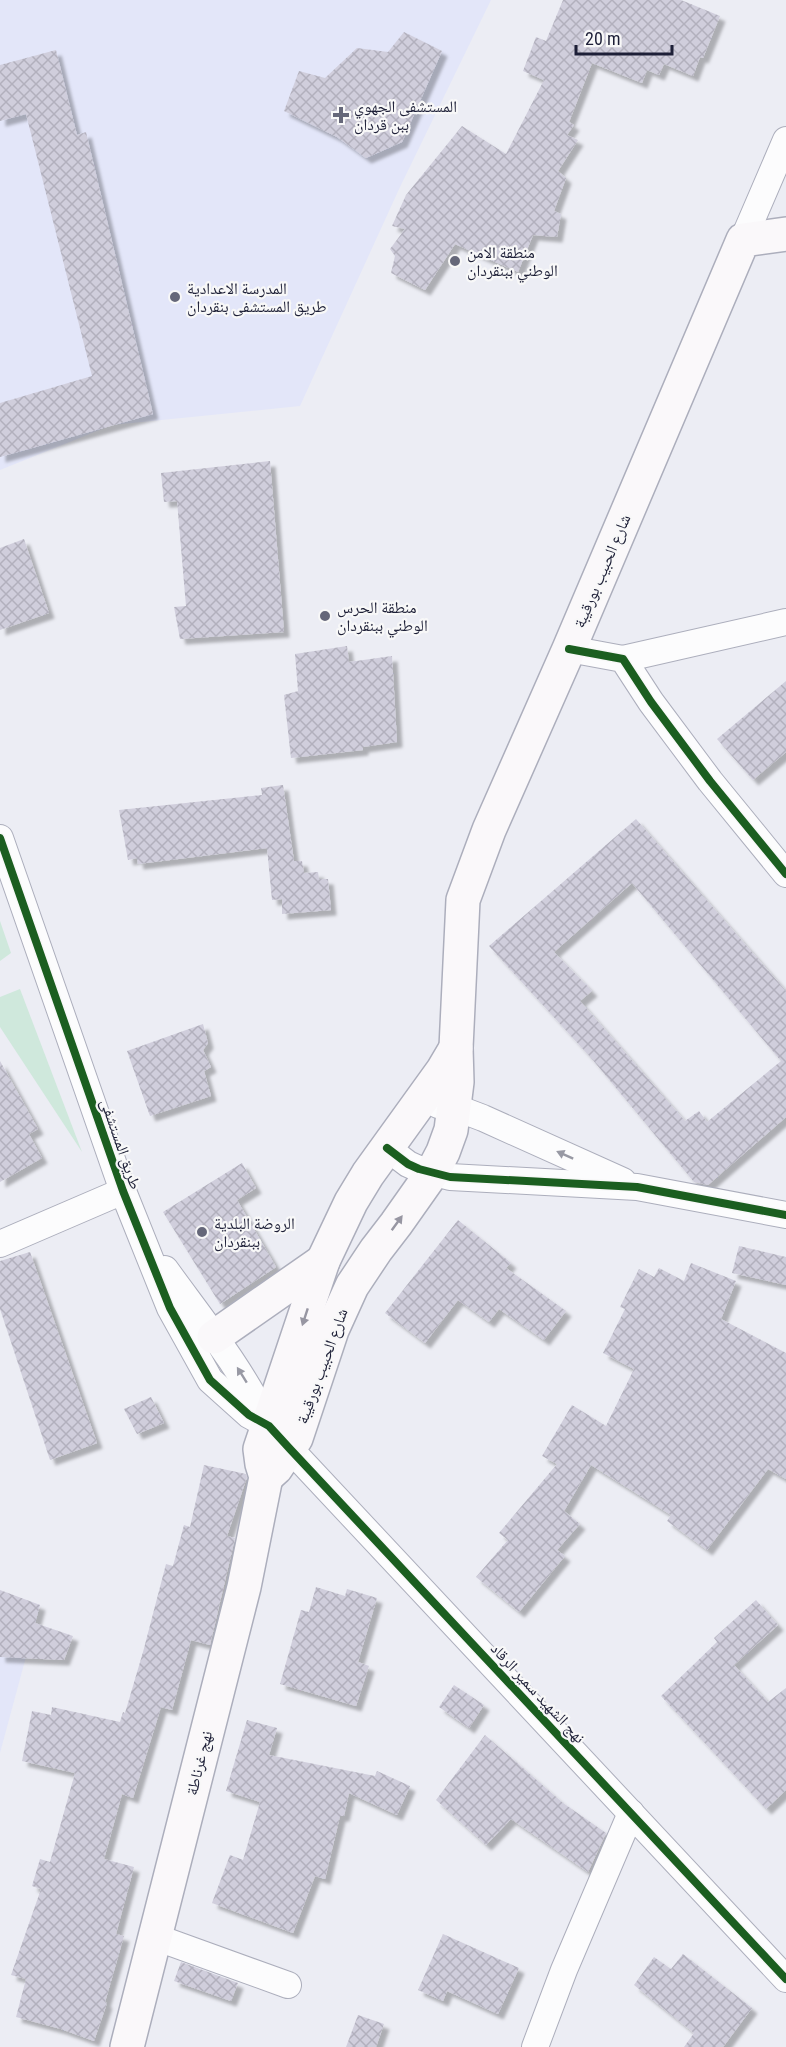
<svg xmlns="http://www.w3.org/2000/svg" width="786" height="2047" viewBox="0 0 786 2047" font-family="'Roboto Condensed','Noto Naskh Arabic',sans-serif">
<defs>
<pattern id="building-cross-hatch" width="8" height="8" patternUnits="userSpaceOnUse" patternTransform="scale(1.5)"><rect width="8" height="8" fill="#d0cedc"/><path d="M0 0l8 8M0 8l8-8" fill="none" stroke="#b2b0bd"/></pattern>
<filter id="shadow"><feDropShadow dx="5.5" dy="5.5" stdDeviation="1.5" flood-color="#0004"/></filter>
</defs>
<rect width="100%" height="100%" fill="#ecedf4"/>
<g fill="#e3e6f9">
<path d="M0 0H491L400 187 300 406 112 425 0 470Z"/>
<path d="M0 1591 40 1605 0 1753Z"/>
</g>
<g fill="#cfe8dc">
<path d="M0 921 11 953 0 961Z"/>
<path d="M20 989 82 1152 0 1027V997Z"/>
</g>
<g fill="url(#building-cross-hatch)" fill-rule="evenodd" filter="url(#shadow)">
<path d="M563 0H681L720 16 703 58 700 57 693 76 664 64 659 75 647 70 642 83 592 63 569 122 574 125 567 135 578 140 558 171 566 178 554 211 561 214 557 237 533 235 518 272 455 244 425 290 391 273 395 256 390 249 405 229 392 226 406 195 462 126 506 154 544 80 523 71 536 37 546 41Z"/>
<path d="M404 32 442 51 402 142 366 158 337 137 284 111 299 71 325 78 357 48 388 52Z"/>
<path d="M56 50 77 135 86 132 153 414 0 457V403L92 376 26 114 0 121V65Z"/>
<path d="M270 461 284 632 180 639 174 607 186 606 177 501 164 502 161 473Z"/>
<path d="M24 539 49 613 0 630V548Z"/>
<path d="M347 646 349 662 392 656 397 742 363 747V750L291 758 284 695 298 691 295 654Z"/>
<path d="M786 681V752L753 780 717 739Z"/>
<path d="M283 785 294 861H302L304 873 318 872 319 879H328L331 910 282 914V899L272 900 267 848 138 864 137 858 128 860 119 810 262 795 261 788Z"/>
<path d="M636 819 786 991V1117L708 1185 694 1182 592 1059 489 946ZM632 883 781 1061 707 1122 699 1111 685 1121 580 1001 592 991 554 952Z"/>
<path d="M203 1024 208 1043 203 1050 211 1067 204 1071 211 1096 150 1116 127 1051Z"/>
<path d="M0 1061 38 1129 29 1134 42 1158 0 1182Z"/>
<path d="M242 1163 256 1188 237 1200 276 1267 220 1304 163 1212Z"/>
<path d="M458 1220 511 1263 506 1268 566 1311 544 1340 499 1309 489 1322 458 1300 425 1343 385 1313Z"/>
<path d="M739 1246 786 1257V1285L732 1273Z"/>
<path d="M30 1252 97 1443 50 1460 0 1309V1261Z"/>
<path d="M691 1263 736 1281 721 1319 786 1353V1479L768 1469 707 1550 667 1521 671 1515 591 1465 564 1511 580 1524 557 1550 565 1556 519 1612 476 1577 508 1540 499 1533 557 1464 542 1456 572 1405 606 1426 634 1369 603 1353 625 1309 620 1307 639 1269 654 1277 659 1268 684 1281Z"/>
<path d="M151 1397 164 1423 137 1434 124 1409Z"/>
<path d="M204 1465 246 1474 247 1477 227 1536 235 1538 210 1645 191 1640 172 1710 161 1707 133 1798 122 1794 104 1859 134 1867 116 1934 124 1936 105 2002 107 2003 94 2041 61 2029 16 2017 26 1979 11 1975 41 1889 32 1886 40 1859 50 1862 75 1773 22 1761 32 1711 51 1715 52 1707 120 1722 123 1712 125 1713 143 1652 166 1564 173 1566 184 1525 190 1527Z"/>
<path d="M316 1587 345 1596 347 1589 377 1598 358 1662 369 1666 356 1706 280 1684 301 1610 309 1612Z"/>
<path d="M0 1590 40 1605 35 1623 73 1636 64 1660 0 1657Z"/>
<path d="M756 1600 778 1625 734 1665 768 1702 786 1688V1790L766 1809 661 1696 717 1642 714 1638Z"/>
<path d="M454 1685 484 1705 469 1728 439 1707Z"/>
<path d="M247 1720 277 1728 269 1755 375 1776 377 1771 410 1786 397 1815 349 1793 344 1816H340L325 1879 315 1876 293 1933 212 1903 230 1855 243 1860 260 1802 226 1791Z"/>
<path d="M485 1735 563 1803 606 1833 588 1872 511 1819 486 1845 436 1800Z"/>
<path d="M443 1934 519 1968 498 2014 447 1991 443 2001 418 1990Z"/>
<path d="M683 1954 752 2008 723 2047H684L694 2033 634 1985 654 1957 671 1969Z"/>
<path d="M181 1962 238 1983 231 2001 174 1981Z"/>
<path d="M358 2015 384 2024 376 2047H346Z"/>
</g>
<g fill="none" stroke-linecap="round" stroke-linejoin="round">
<defs>
<g id="street">
<path d="M743 240 786 140"/>
<path d="M569 649 623 659 651 702 710 781 786 874"/>
<path d="M623 659 786 622"/>
<path d="M0 838 123 1191 170 1308 210 1380 249 1415 269 1426 290 1449 786 1979"/>
<path d="M438 1105 454 1107 483 1118 623 1181"/>
<path d="M387 1148 408 1164 419 1169 450 1177 637 1187 786 1215"/>
<path d="M0 1244 123 1191"/>
<path d="M165 1269C202 1320 242 1369 269 1426"/>
<path d="M155 1937 288 1985"/>
<path d="M535 2047 564 1970 631 1813"/>
</g>
<g id="secondary">
<path d="M214 1337 323 1261"/>
<path d="M266 1477 276 1468 296 1438 332 1330 352 1286 376 1250 396 1224 432 1173 443 1152 451 1130 457 1082 456 1048 463 900 489 830 569 649 743 240 786 234"/>
<path d="M127 2047 244 1587 266 1477 262 1464 260 1449 323 1261 351 1202 368 1174 443 1070 456 1048"/>
</g>
</defs>
<use href="#street" stroke="#acaebc" stroke-width="28"/>
<use href="#secondary" stroke="#acaebc" stroke-width="36"/>
<use href="#street" stroke="#fcfcfd" stroke-width="26"/>
<use href="#secondary" stroke="#faf8fa" stroke-width="33"/>
<defs>
<g id="cycleway">
<path d="M569 649 623 659 651 702 710 781 786 874"/>
<path d="M0 838 123 1191 170 1308 210 1380 249 1415 269 1426 290 1449 786 1979"/>
<path d="M387 1148 408 1164 419 1169 450 1177 637 1187 786 1215"/>
</g>
</defs>
<use href="#cycleway" stroke="#f8f8f8" stroke-width="11"/>
<use href="#cycleway" stroke="#1b5e20" stroke-width="8"/>
</g>
<defs><path id="oneway-solid" d="M-6-.8H1V-3.2L6.5 0L1 3.2V.8H-6Z" transform="scale(1.5)"/></defs>
<g fill="#9899a4">
<use href="#oneway-solid" transform="translate(565 1155) rotate(-156)"/>
<use href="#oneway-solid" transform="translate(242 1375) rotate(-122)"/>
</g>
<g fill="#9796a2">
<use href="#oneway-solid" transform="translate(397 1223) rotate(-54)"/>
<use href="#oneway-solid" transform="translate(305 1317) rotate(108)"/>
</g>
<g fill="#656779" stroke="#f8f8f8" stroke-width="2">
<path d="M338 106h6v6h6v6h-6v6h-6v-6h-6v-6h6z"/>
<circle cx="455" cy="261" r="6"/>
<circle cx="175" cy="297" r="6"/>
<circle cx="325" cy="616" r="6"/>
<circle cx="202" cy="1232" r="6"/>
</g>
<g text-anchor="middle" dominant-baseline="central" stroke-width="4.5" stroke-linejoin="round" paint-order="stroke">
<g font-size="16" fill="#1d1f37" stroke="#f8f8f8" text-anchor="start">
<text x="354" y="106">المستشفى الجهوي<tspan x="354" dy="18">ببن قردان</tspan></text>
<text x="467" y="252">منطقة الامن<tspan x="467" dy="18">الوطني ببنقردان</tspan></text>
<text x="187" y="288">المدرسة الاعدادية<tspan x="187" dy="18">طريق المستشفى بنقردان</tspan></text>
<text x="337" y="607">منطقة الحرس<tspan x="337" dy="18">الوطني ببنقردان</tspan></text>
<text x="214" y="1223">الروضة البلدية<tspan x="214" dy="18">ببنقردان</tspan></text>
</g>
<g font-size="16" fill="#1d1f37" stroke="#f8f8f8">
<text transform="translate(602 571) rotate(-67)">شارع الحبيب بورقيبة</text>
<text transform="translate(121 1144) rotate(71)">طريق المستشفى</text>
<text transform="translate(322 1366) rotate(-70)">شارع الحبيب بورقيبة</text>
<text transform="translate(538 1693) rotate(47)">نهج الشهيد سمير الرقاد</text>
<text transform="translate(199 1763) rotate(-76)">نهج غرناطة</text>
</g>
</g>
<path d="M576 45v9h96v-9" fill="none" stroke="#1d1f37" stroke-width="3"/>
<text x="585" y="45" font-size="18" fill="#1d1f37" stroke="#f8f8f8" stroke-width="4.5" paint-order="stroke">20 m</text>
</svg>
